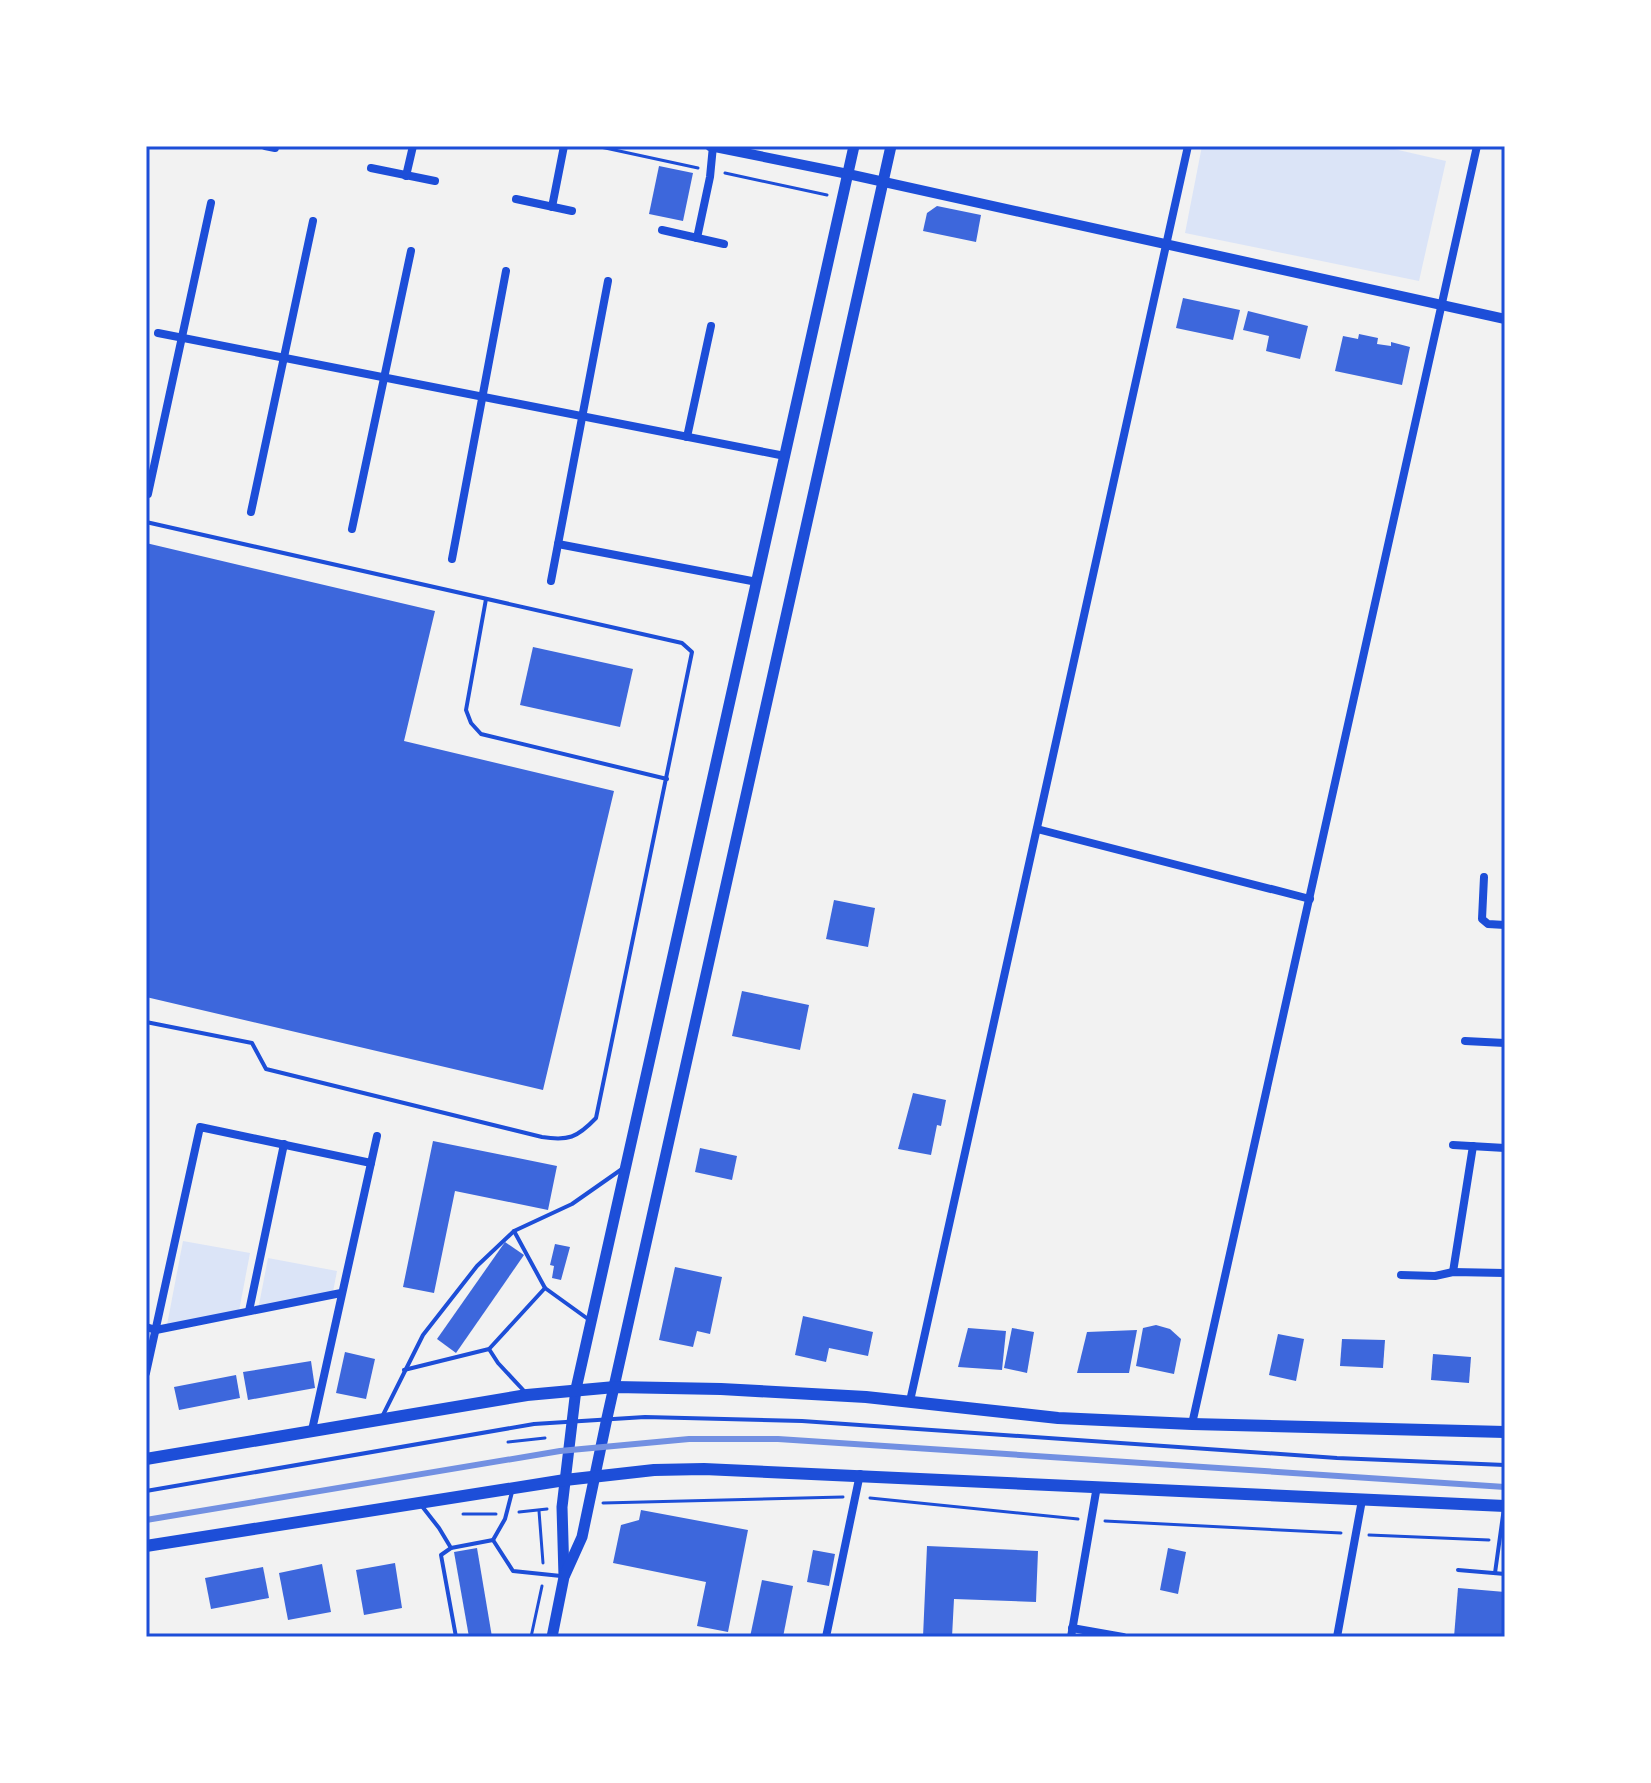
<svg xmlns="http://www.w3.org/2000/svg" width="1651" height="1783" viewBox="0 0 1651 1783" font-family="'Fira Sans',sans-serif">
<rect width="100%" height="100%" fill="#f2f2f2"/>
<g fill="#dbe4f7">
<path d="M1202 146H1381L1446 161 1419 281 1185 233Z"/>
<path d="M183 1241 250 1253 239 1311 167 1325Z"/>
<path d="M268 1258 337 1271 332 1297 258 1310Z"/>
</g>
<g fill="#3d67dc">
<path d="M659 166 693 173 683 221 649 214Z"/>
<path d="M937 206 981 215 976 242 923 231 927 213Z"/>
<path d="M1183 298 1240 310 1233 340 1176 328Z"/>
<path d="M1248 311 1308 326 1300 359 1266 351 1269 336 1243 330Z"/>
<path d="M1359 334 1378 338 1377 344 1391 346V342L1410 347 1402 385 1335 371 1343 336 1358 339Z"/>
<path d="M146 543 435 611 404 741 614 791 543 1090 146 997Z"/>
<path d="M533 647 633 669 620 727 520 705Z"/>
<path d="M834 900 875 908 868 947 826 939Z"/>
<path d="M742 991 809 1005 800 1050 732 1036Z"/>
<path d="M913 1093 946 1100 941 1126 937 1125 931 1155 898 1149Z"/>
<path d="M433 1141 557 1166 548 1210 455 1191 434 1293 403 1287Z"/>
<path d="M700 1148 737 1156 732 1180 695 1172Z"/>
<path d="M505 1242 524 1255 456 1353 437 1339Z"/>
<path d="M555 1244 570 1247 561 1280 552 1278 554 1266 550 1265Z"/>
<path d="M675 1267 722 1277 710 1334 697 1331 693 1347 659 1340Z"/>
<path d="M803 1316 873 1332 868 1356 829 1348 826 1362 795 1355Z"/>
<path d="M1156 1325 1170 1329 1181 1339 1174 1374 1136 1366 1143 1328Z"/>
<path d="M968 1328 1006 1331 1002 1370 958 1367Z"/>
<path d="M1012 1328 1034 1332 1027 1373 1004 1368Z"/>
<path d="M1137 1330 1129 1373H1077L1087 1332Z"/>
<path d="M1278 1334 1304 1339 1296 1381 1269 1375Z"/>
<path d="M1342 1339 1385 1340 1383 1368 1340 1366Z"/>
<path d="M345 1352 375 1359 366 1399 336 1393Z"/>
<path d="M1433 1354 1471 1357 1469 1383 1431 1380Z"/>
<path d="M311 1361 315 1388 248 1400 243 1372Z"/>
<path d="M236 1375 240 1398 179 1410 174 1387Z"/>
<path d="M641 1510 748 1530 728 1632 697 1626 706 1582 613 1563 621 1525 639 1520Z"/>
<path d="M927 1546 1038 1551 1036 1602 954 1599 952 1637H923Z"/>
<path d="M477 1548 492 1637H469L454 1552Z"/>
<path d="M1168 1548 1186 1552 1178 1594 1160 1590Z"/>
<path d="M813 1550 835 1554 829 1586 807 1582Z"/>
<path d="M395 1563 402 1608 364 1615 356 1570Z"/>
<path d="M322 1564 331 1612 288 1620 279 1573Z"/>
<path d="M263 1567 269 1598 211 1609 205 1578Z"/>
<path d="M762 1580 793 1586 783 1637H750Z"/>
<path d="M1458 1588 1505 1592V1637H1454Z"/>
</g>
<g fill="none" stroke-linecap="round" stroke-linejoin="round">
<g stroke="#1d4ed8" stroke-width="3">
<path d="M596 146 698 168"/>
<path d="M725 173 827 195"/>
<path d="M508 1442 545 1438"/>
<path d="M870 1498 1078 1519"/>
<path d="M603 1503 843 1497"/>
<path d="M539 1511 543 1563"/>
<path d="M519 1512 547 1509"/>
<path d="M463 1514H496"/>
<path d="M1105 1521 1341 1533"/>
<path d="M1369 1535 1489 1540"/>
<path d="M531 1637 542 1586"/>
</g>
<g stroke="#1d4ed8" stroke-width="4">
<path d="M146 522 682 643 692 652 596 1118C577 1138 568 1141 542 1137L266 1069 252 1043 146 1022"/>
<path d="M486 599 466 710 471 723 481 734 667 779"/>
<path d="M514 1231 545 1288 588 1319"/>
<path d="M490 1348 545 1288"/>
<path d="M404 1370 489 1349 498 1363 526 1393"/>
<path d="M382 1417 423 1335 477 1266 514 1231 572 1204 622 1169"/>
<path d="M146 1491 534 1424 645 1417 802 1421 1337 1458 1505 1465"/>
<path d="M421 1505 439 1528 451 1548 493 1540 505 1519 512 1492"/>
<path d="M493 1540 513 1571 561 1576"/>
<path d="M451 1548 441 1555 456 1637"/>
<path d="M1458 1570 1505 1574"/>
<path d="M1495 1573 1504 1508"/>
</g>
<g stroke="#1d4ed8" stroke-width="8">
<path d="M265 146 275 148"/>
<path d="M371 168 435 181"/>
<path d="M406 176 413 146"/>
<path d="M516 199 572 211"/>
<path d="M552 207 564 146"/>
<path d="M662 230 724 244"/>
<path d="M697 238 710 177 713 146"/>
<path d="M158 333 785 456"/>
<path d="M687 437 711 326"/>
<path d="M148 494 211 203"/>
<path d="M251 512 313 221"/>
<path d="M352 529 411 251"/>
<path d="M558 544 757 582"/>
<path d="M452 559 506 271"/>
<path d="M551 581 608 281"/>
<path d="M1037 829 1310 899"/>
<path d="M1484 877 1482 919 1488 924 1505 925"/>
<path d="M1465 1041 1505 1043"/>
<path d="M1453 1145 1505 1148"/>
<path d="M1453 1272 1473 1146"/>
<path d="M1401 1275 1435 1276 1453 1272 1505 1273"/>
<path d="M249 1311 284 1144"/>
<path d="M146 1327 156 1330 341 1293"/>
<path d="M146 1373 200 1127 371 1163"/>
<path d="M910 1401 1188 146"/>
<path d="M1192 1424 1477 146"/>
<path d="M312 1430 377 1136"/>
<path d="M1072 1628 1123 1637"/>
<path d="M826 1637 860 1474"/>
<path d="M1071 1637 1097 1486"/>
<path d="M1337 1637 1362 1500"/>
</g>
<path stroke="#1d4ed8" stroke-width="10" d="M710 146 848 174 1505 319"/>
<g stroke="#1d4ed8" stroke-width="11">
<path d="M564 1576 562 1507 576 1389 854 146"/>
<path d="M552 1637 564 1577 582 1537 607 1418 891 146"/>
</g>
<g stroke="#1d4ed8" stroke-width="12">
<path d="M146 1459 527 1395 615 1387 721 1389 866 1397 1058 1418 1192 1424 1505 1432"/>
<path d="M146 1546 565 1480 654 1470 704 1469 1505 1506"/>
</g>
<path stroke="#7290e2" stroke-width="6" d="M146 1520 560 1451 689 1439H778L1505 1487"/>
</g>
<rect width="1651" height="1783" fill="none" stroke="#ffffff" stroke-width="296"/>
<rect x="148" y="148" width="1355" height="1487" fill="none" stroke="#1d4ed8" stroke-width="3"/>
</svg>
